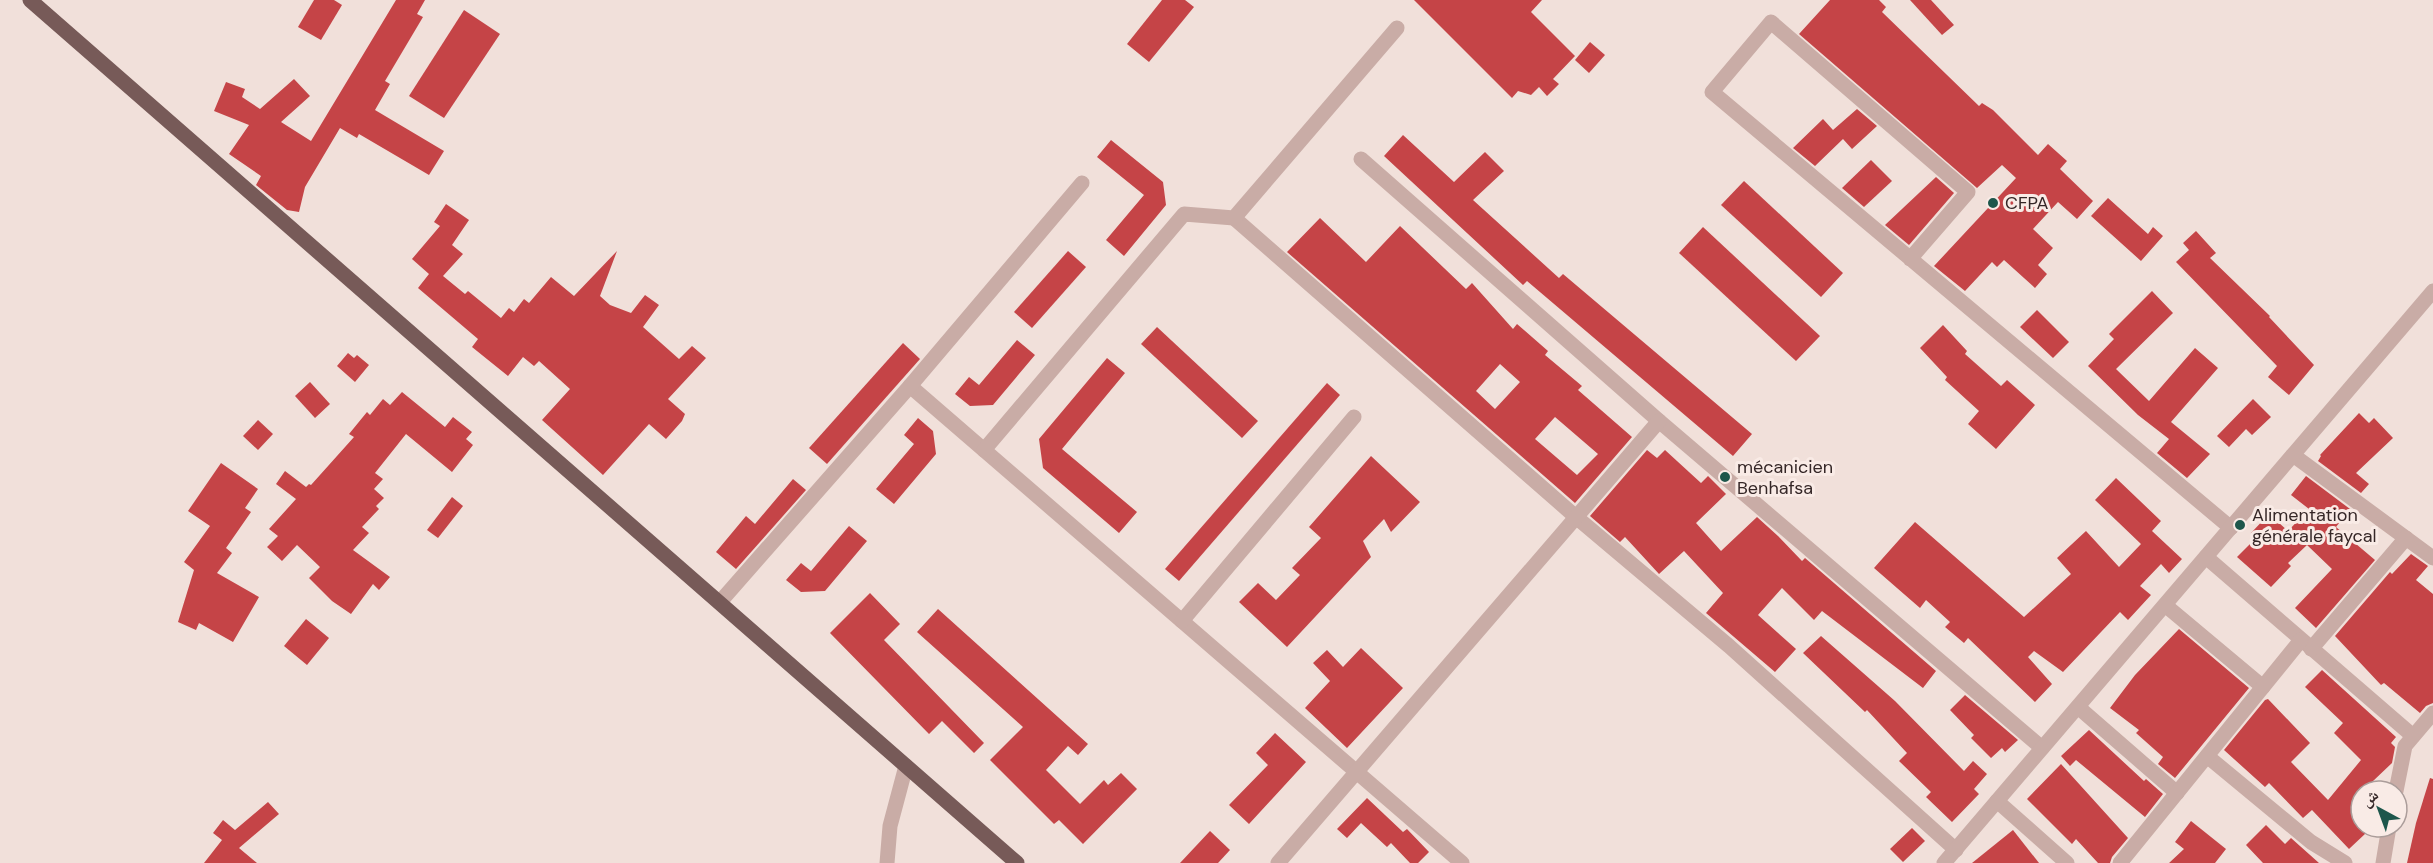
<svg xmlns="http://www.w3.org/2000/svg" width="2433" height="863" viewBox="0 0 2433 863" font-family="'DM Sans','Noto Naskh Arabic',sans-serif">
<rect width="100%" height="100%" fill="#f1e0da"/>
<g fill="#c54447" fill-rule="evenodd">
<path d="M314 0H334L342 5 321 40 298 27Z"/>
<path d="M396 0H425L417 14 423 17 385 81 390 84 375 110 444 151 429 175 359 134 357 138 340 128 305 187 299 212 287 210 256 185 261 176 229 154 249 125 214 111 226 82 245 89 242 97 260 109 294 79 310 96 281 122 311 141Z"/>
<path d="M1162 0H1185L1194 7 1149 62 1127 44Z"/>
<path d="M1414 0H1542L1531 12 1575 56 1553 79 1559 84 1547 96 1539 87 1531 95 1518 91 1512 98Z"/>
<path d="M1830 0H1879L1886 7 1882 12 1979 106 1982 103 1993 110 2038 155 2048 144 2067 161 2060 169 2093 201 2077 219 2058 202 2033 229 2053 248 2038 265 2047 274 2035 288 2004 260 1997 267 1992 262 1965 291 1934 266 2016 178 2002 165 1977 188 1799 34Z"/>
<path d="M1910 0H1931L1954 25 1942 35Z"/>
<path d="M464 10 500 34 444 118 409 96Z"/>
<path d="M1590 42 1605 55 1589 73 1575 60Z"/>
<path d="M1857 109 1877 126 1852 149 1843 139 1815 166 1793 148 1823 119 1833 130Z"/>
<path d="M1403 135 1454 182 1485 152 1504 171 1473 200 1559 278 1563 274 1752 434 1733 456 1527 281 1523 285 1384 156Z"/>
<path d="M1111 140 1163 182 1166 205 1124 256 1106 240 1144 195 1097 157Z"/>
<path d="M1871 160 1892 181 1864 207 1842 188Z"/>
<path d="M1936 177 1954 193 1909 245 1885 225Z"/>
<path d="M1744 181 1843 273 1821 297 1721 205Z"/>
<path d="M2108 198 2148 234 2153 227 2163 236 2141 261 2091 216Z"/>
<path d="M446 204 469 220 452 245 463 254 443 276 465 294 468 291 501 318 509 308 514 312 524 299 529 303 551 277 574 296 617 251 600 296 610 305 631 313 645 295 659 305 643 327 679 359 692 346 706 358 668 399 685 414 682 421 666 439 649 424 603 475 542 420 570 389 539 361 534 366 523 357 508 376 472 347 478 339 418 288 429 274 412 259 440 226 434 222Z"/>
<path d="M1320 218 1366 262 1400 226 1466 289 1472 283 1513 329 1517 324 1548 351 1545 355 1582 386 1578 390 1632 437 1575 503 1287 252ZM1500 364 1520 382 1495 409 1476 391ZM1555 417 1598 454 1577 475 1535 439Z"/>
<path d="M1703 227 1820 336 1796 361 1679 253Z"/>
<path d="M2196 231 2216 253 2210 258 2270 316 2269 317 2314 365 2289 395 2268 377 2277 366 2176 262 2189 250 2183 243Z"/>
<path d="M1068 251 1086 267 1032 328 1014 312Z"/>
<path d="M2152 291 2173 313 2116 369 2149 401 2195 348 2218 368 2171 422 2210 454 2187 478 2157 453 2169 439 2138 415 2088 366 2114 339 2109 334Z"/>
<path d="M2037 310 2069 342 2053 358 2020 327Z"/>
<path d="M1943 325 1967 351 1965 354 2001 386 2007 380 2035 405 1996 449 1968 424 1979 411 1945 380 1947 377 1920 348Z"/>
<path d="M1157 327 1258 421 1242 438 1141 344Z"/>
<path d="M1017 340 1035 355 993 405 970 406 955 394 969 377 979 385Z"/>
<path d="M903 343 920 359 827 464 809 448Z"/>
<path d="M348 353 354 358 357 355 369 365 355 382 337 366Z"/>
<path d="M1107 358 1125 373 1062 449 1137 512 1119 533 1043 468 1039 439Z"/>
<path d="M310 382 330 404 315 418 295 396Z"/>
<path d="M1327 383 1340 395 1179 581 1165 569Z"/>
<path d="M402 392 445 427 453 417 472 432 466 439 473 445 452 472 406 434 375 473 383 479 374 489 384 498 376 506 379 509 362 527 369 533 353 550 390 577 379 590 373 584 351 614 332 601 309 578 320 567 297 545 282 561 267 547 278 536 269 529 296 499 276 484 285 471 306 487 309 484 311 485 354 437 349 434 367 412 370 415 383 399 390 405Z"/>
<path d="M2253 399 2271 417 2252 435 2246 429 2229 447 2217 436Z"/>
<path d="M2359 413 2369 423 2374 418 2393 438 2356 473 2369 484 2361 493 2318 461 2321 456 2320 455Z"/>
<path d="M918 418 933 431 936 454 894 504 876 489 914 444 904 435Z"/>
<path d="M258 420 273 434 258 450 243 436Z"/>
<path d="M1647 450 1657 458 1665 450 1701 483 1708 476 1726 494 1696 523 1721 551 1757 517 1778 536 1802 561 1805 558 1936 671 1923 688 1822 611 1814 620 1782 588 1758 615 1796 649 1775 672 1706 613 1723 593 1684 551 1659 574 1625 537 1620 542 1590 516Z"/>
<path d="M1371 456 1420 502 1391 532 1384 519 1363 541 1371 557 1287 647 1239 602 1258 583 1276 600 1300 575 1292 568 1321 538 1309 527Z"/>
<path d="M221 463 258 489 245 508 251 512 226 548 232 553 217 573 259 597 233 642 199 623 196 630 178 622 194 570 184 562 210 526 188 511Z"/>
<path d="M2306 476 2350 509 2336 527 2375 560 2316 628 2295 608 2332 569 2307 545 2288 563 2291 566 2271 587 2237 557 2256 538 2251 533 2269 514 2288 531 2309 509 2291 495Z"/>
<path d="M2116 478 2161 521 2152 531 2182 559 2169 573 2161 564 2140 586 2151 595 2128 620 2120 612 2063 672 2034 651 2028 657 2052 684 2035 702 1968 638 1964 643 1945 627 1950 622 1926 600 1920 608 1874 568 1915 522 2024 617 2071 574 2057 558 2086 531 2119 567 2141 544 2095 500Z"/>
<path d="M793 479 806 490 736 569 716 552 746 516 755 524Z"/>
<path d="M452 497 463 506 438 538 427 530Z"/>
<path d="M849 526 867 541 825 591 801 592 786 580 801 563 811 571Z"/>
<path d="M2411 554 2428 566 2416 580 2433 594V703L2426 706 2420 713 2384 683 2381 685 2335 636 2390 572 2392 574Z"/>
<path d="M870 593 900 624 884 640 984 743 974 753 942 721 929 734 830 633Z"/>
<path d="M938 609 1088 744 1078 755 1068 746 1046 770 1080 804 1104 780 1108 785 1121 773 1137 789 1083 844 1059 820 1054 824 990 760 1023 727 917 632Z"/>
<path d="M306 619 329 638 307 665 284 646Z"/>
<path d="M2179 629 2249 688 2175 778 2158 764 2163 757 2136 733 2139 730 2110 708 2135 675Z"/>
<path d="M1821 636 1895 701 1964 771 1973 761 1987 774 1974 789 1979 794 1952 822 1926 797 1931 792 1899 761 1907 753 1867 710 1865 712 1803 653Z"/>
<path d="M1361 648 1403 688 1347 748 1305 708 1330 681 1313 663 1327 650 1343 667Z"/>
<path d="M2322 670 2396 737 2391 743 2395 747 2392 763 2372 782 2383 791H2361V828L2366 833 2349 849 2312 810 2303 818 2269 783 2265 787 2224 750 2265 700 2268 699 2310 743 2291 762 2328 800 2361 760 2334 733 2343 723 2305 687Z"/>
<path d="M1965 695 2018 740 2005 752 2002 748 1991 758 1971 738 1974 735 1950 710Z"/>
<path d="M2089 730 2144 781 2146 779 2163 794 2145 817 2076 760 2070 766 2061 756Z"/>
<path d="M1275 733 1306 762 1249 824 1229 805 1268 765 1256 753Z"/>
<path d="M2061 764 2128 838 2112 857 2110 863H2098L2076 839 2072 844 2027 799Z"/>
<path d="M2430 778 2433 779V863H2407L2416 823Z"/>
<path d="M1367 798 1403 832 1407 829 1429 852 1418 863H1410L1391 843 1387 847 1361 823 1347 838 1337 829Z"/>
<path d="M268 802 279 814 239 848 257 863H204L222 840 213 833 223 820 235 830Z"/>
<path d="M2191 821 2226 849 2215 863H2169L2184 849 2175 842Z"/>
<path d="M2266 825 2285 844 2291 838 2319 863H2263L2246 845Z"/>
<path d="M1912 828 1925 841 1903 862 1890 849Z"/>
<path d="M2013 830 2039 863H1972Z"/>
<path d="M1210 831 1230 850 1218 863H1180Z"/>
</g>
<g fill="none" stroke-linecap="round" stroke-linejoin="round">
<g stroke="#c9aca6" stroke-width="15">
<path d="M1361 159 1659 421 2042 748"/>
<path d="M1234 218 1576 517 1729 646 1956 850"/>
<path d="M1910 259 1968 192 1771 22 1712 92 2231 528"/>
<path d="M910 386 1462 863"/>
<path d="M984 450 1184 214 1234 218 1397 28"/>
<path d="M2293 455 2433 558"/>
<path d="M2206 557 2413 736"/>
<path d="M720 602 910 386 1082 183"/>
<path d="M2165 605 2263 687"/>
<path d="M1182 621 1354 417"/>
<path d="M2311 649 2406 538"/>
<path d="M2078 707 2177 793"/>
<path d="M2207 756 2311 842 2345 863"/>
<path d="M2396 791 2405 746 2433 713"/>
<path d="M1997 801 2067 863"/>
<path d="M887 863 890 826 906 766"/>
<path d="M1278 863 1659 421"/>
<path d="M1944 863 2433 291"/>
<path d="M2120 863 2301 640"/>
<path d="M2383 863 2389 827"/>
</g>
<path stroke="#775a58" stroke-width="15" d="M30 0 1017 863"/>
</g>
<g fill="#1d564b" stroke="#f9ebe6" stroke-width="2">
<circle cx="1993" cy="203" r="6"/>
<circle cx="1725" cy="477" r="6"/>
<circle cx="2240" cy="525" r="6"/>
</g>
<g text-anchor="middle" dominant-baseline="central" stroke-width="6" stroke-linejoin="round" paint-order="stroke">
<g font-size="18" fill="#352727" stroke="#f9ebe6" text-anchor="start">
<text x="2005" y="203">CFPA</text>
<text x="1737" y="467">mécanicien<tspan x="1737" dy="21">Benhafsa</tspan></text>
<text x="2252" y="515">Alimentation<tspan x="2252" dy="21">générale faycal</tspan></text>
</g>
</g>
<g transform="translate(2379 809) rotate(319)"><circle r="28" fill="#f9ebe6" stroke="#ab9d9a" stroke-width="1.5"/>
<path d="M0-4.5L10 22L0 15L-10 22Z" fill="#1d564b"/>
<text y="-9" font-size="16" font-weight="bold" text-anchor="middle" fill="#352727">ش</text>
</g>
</svg>
